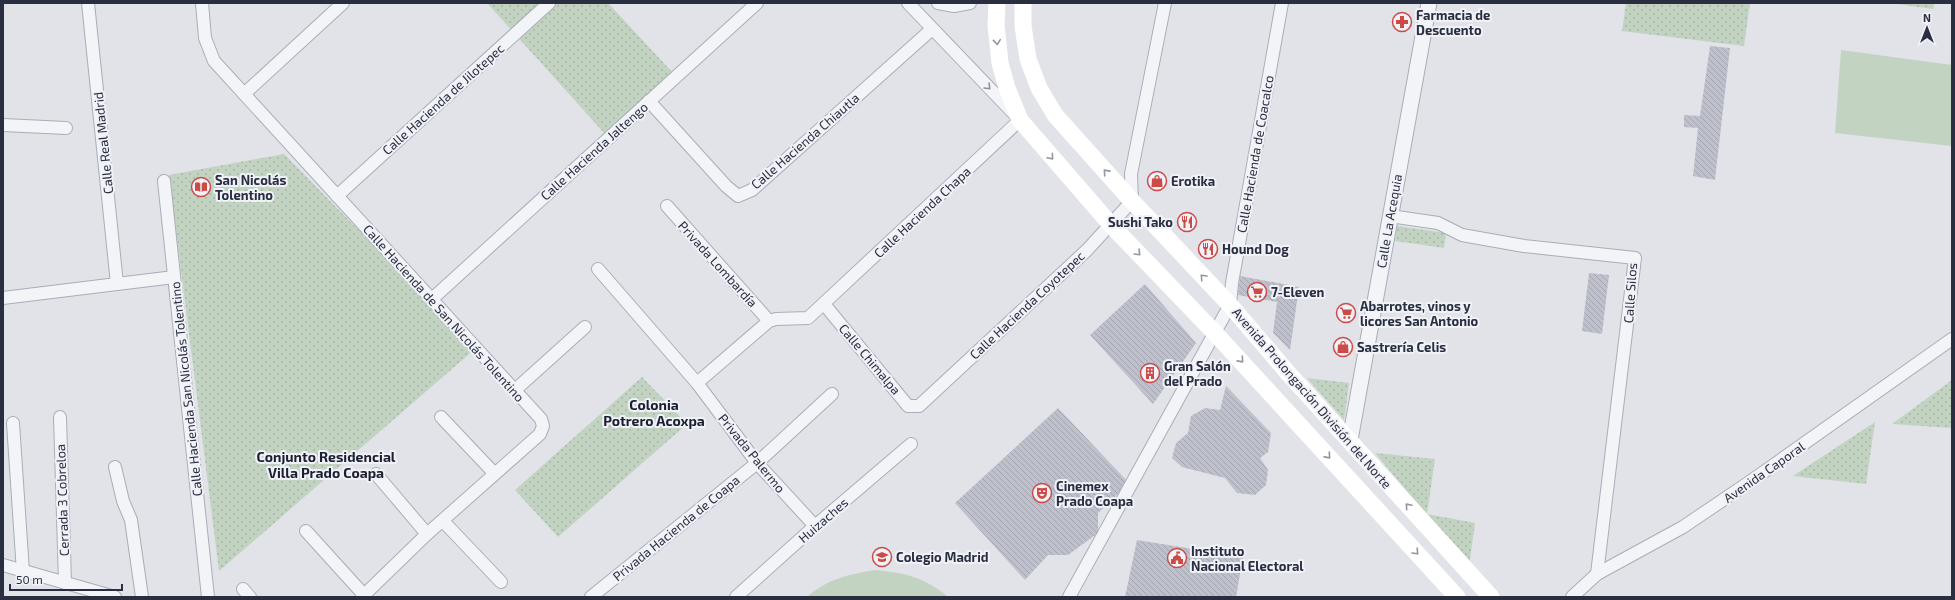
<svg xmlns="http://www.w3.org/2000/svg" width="1955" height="600" viewBox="0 0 1955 600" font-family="'Exo 2',sans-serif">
<defs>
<pattern id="park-dots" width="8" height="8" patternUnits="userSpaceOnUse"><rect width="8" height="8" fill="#c3d3c2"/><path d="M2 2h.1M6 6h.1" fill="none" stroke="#a8b5a8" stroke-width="1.8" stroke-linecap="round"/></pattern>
<pattern id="building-back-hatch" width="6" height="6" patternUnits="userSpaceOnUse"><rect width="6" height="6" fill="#bec1cc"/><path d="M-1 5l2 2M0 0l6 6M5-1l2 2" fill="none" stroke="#a3a6b0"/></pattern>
</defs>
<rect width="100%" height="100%" fill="#e1e3e9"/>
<g fill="#c3d3c2">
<path d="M1841 50 1952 65V146L1835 133Z"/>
<path d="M875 570C906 573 924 577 948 597H807C827 579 850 574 875 570Z"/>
</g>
<g fill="url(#park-dots)">
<path d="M487 3H608L672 72 605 134Z"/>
<path d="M1626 3H1750L1744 46 1622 31Z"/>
<path d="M1890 3H1934L1933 9Z"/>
<path d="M284 154 475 349 219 571 169 175Z"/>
<path d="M1397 226 1446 233 1444 248 1395 241Z"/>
<path d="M642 377 687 424 558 537 515 490Z"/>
<path d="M1307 378 1349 383 1344 420Z"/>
<path d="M1952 380V428L1892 424Z"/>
<path d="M1875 422 1866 484 1793 476Z"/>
<path d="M1375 453 1435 459 1427 514 1475 523 1469 566Z"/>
</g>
<g fill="url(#building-back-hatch)">
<path d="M1710 46 1730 48 1715 180 1693 176 1698 128 1684 127V115L1700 116Z"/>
<path d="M1589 273 1609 275 1602 334 1582 331Z"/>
<path d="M1240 276 1299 287 1290 350 1273 333 1277 302 1238 295Z"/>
<path d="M1145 284 1196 343 1153 404 1090 335Z"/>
<path d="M1226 386 1271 433 1268 452 1260 458 1268 470 1266 485 1255 495 1237 493 1225 478 1182 467 1172 458 1176 443 1188 433 1191 416 1205 408 1220 410Z"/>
<path d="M1058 408 1129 483 1098 513V533L1068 555H1048L1025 580 955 503Z"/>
<path d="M1137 540 1243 557 1236 597H1125Z"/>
</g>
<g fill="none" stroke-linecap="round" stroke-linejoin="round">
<defs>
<g id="minor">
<path d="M88 3 117 284"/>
<path d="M202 3 205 38 214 61 541 419 543 426 540 434 427 534 362 597"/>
<path d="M938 3 954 6 970 3"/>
<path d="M244 94 343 3"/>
<path d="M649 101 726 186 738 196 752 190 932 29"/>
<path d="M3 125 66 128"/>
<path d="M164 181 208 597"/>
<path d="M337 196 549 3"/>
<path d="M667 206 769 321"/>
<path d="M1390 216 1438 223 1462 235 1524 246 1635 258 1597 574"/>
<path d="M598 269 697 383 757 463 815 526"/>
<path d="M3 298 174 277"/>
<path d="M432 299 757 3"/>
<path d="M824 304 908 406H919L1087 250 1132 201 1131 174 1165 3"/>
<path d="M697 383 769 321 776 319 808 318 1020 120 908 3"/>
<path d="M515 390 585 327"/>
<path d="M60 417 65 583"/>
<path d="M441 417 494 473"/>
<path d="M13 423 23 572"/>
<path d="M115 467 123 501 131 520 142 597"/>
<path d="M376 474 427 534"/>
<path d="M443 521 501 582"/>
<path d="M306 531 364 595"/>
<path d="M3 565 115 597"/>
<path d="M243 589 250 597"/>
<path d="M591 597 757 463 832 394"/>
<path d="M736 597 815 526 911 444"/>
<path d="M1069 597 1230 305 1232 283 1282 3"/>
<path d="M1572 597 1597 574 1683 527 1751 481 1952 339"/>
</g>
<path id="tertiary" d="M1350 440 1429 3"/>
</defs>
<use href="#minor" stroke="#aaadb7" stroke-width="14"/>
<use href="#tertiary" stroke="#aaadb7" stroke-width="17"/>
<use href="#minor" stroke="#f3f4f8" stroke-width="12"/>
<use href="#tertiary" stroke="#f3f4f8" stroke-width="15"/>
<g stroke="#fff" stroke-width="17">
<path d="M997 3 996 25 1000 63 1007 88 1020 120 1111 225 1214 332 1457 597"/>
<path d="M1023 3V26L1028 59 1039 88 1055 115 1132 201 1230 305 1288 373 1491 597"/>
</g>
</g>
<defs><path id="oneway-chevron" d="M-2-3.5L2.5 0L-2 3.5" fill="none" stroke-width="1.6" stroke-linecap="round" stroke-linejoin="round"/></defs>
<g stroke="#9496a0">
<use href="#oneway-chevron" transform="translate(997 42) rotate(84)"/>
<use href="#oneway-chevron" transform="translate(1051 157) rotate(49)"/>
<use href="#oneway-chevron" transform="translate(1106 172) rotate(-132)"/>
<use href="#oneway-chevron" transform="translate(1138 253) rotate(46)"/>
<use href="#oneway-chevron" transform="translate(1203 277) rotate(-133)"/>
<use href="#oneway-chevron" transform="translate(1241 360) rotate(48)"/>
<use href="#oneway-chevron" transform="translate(1328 456) rotate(48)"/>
<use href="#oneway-chevron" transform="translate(1408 506) rotate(-131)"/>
<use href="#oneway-chevron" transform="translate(1416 552) rotate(47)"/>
</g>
<use stroke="#8e919c" href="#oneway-chevron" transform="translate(988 87) rotate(46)"/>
<defs>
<symbol id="pharmacy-ring" viewBox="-11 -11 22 22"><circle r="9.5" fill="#f0f2f7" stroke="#cd4b47" stroke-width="1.5"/><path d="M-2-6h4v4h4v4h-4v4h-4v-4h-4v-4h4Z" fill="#cd4b47"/></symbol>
<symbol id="shop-ring" viewBox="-11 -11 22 22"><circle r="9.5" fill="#f0f2f7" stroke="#cd4b47" stroke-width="1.5"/><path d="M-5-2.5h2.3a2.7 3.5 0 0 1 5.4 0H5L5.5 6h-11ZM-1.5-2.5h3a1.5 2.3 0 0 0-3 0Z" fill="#cd4b47"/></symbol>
<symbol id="library-ring" viewBox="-11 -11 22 22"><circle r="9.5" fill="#f0f2f7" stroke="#cd4b47" stroke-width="1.5"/><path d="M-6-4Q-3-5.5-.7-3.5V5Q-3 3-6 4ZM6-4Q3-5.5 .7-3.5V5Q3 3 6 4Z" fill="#cd4b47"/></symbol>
<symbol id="restaurant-ring" viewBox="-11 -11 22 22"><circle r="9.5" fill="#f0f2f7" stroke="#cd4b47" stroke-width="1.5"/><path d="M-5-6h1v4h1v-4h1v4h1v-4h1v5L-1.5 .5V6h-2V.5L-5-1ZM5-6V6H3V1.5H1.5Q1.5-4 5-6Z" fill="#cd4b47"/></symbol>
<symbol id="supermarket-ring" viewBox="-11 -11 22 22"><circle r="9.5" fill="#f0f2f7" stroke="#cd4b47" stroke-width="1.5"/><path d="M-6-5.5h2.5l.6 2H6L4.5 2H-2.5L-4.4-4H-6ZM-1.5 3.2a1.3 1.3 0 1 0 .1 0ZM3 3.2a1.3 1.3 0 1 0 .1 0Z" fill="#cd4b47"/></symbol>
<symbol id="building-ring" viewBox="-11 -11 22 22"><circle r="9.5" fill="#f0f2f7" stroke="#cd4b47" stroke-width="1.5"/><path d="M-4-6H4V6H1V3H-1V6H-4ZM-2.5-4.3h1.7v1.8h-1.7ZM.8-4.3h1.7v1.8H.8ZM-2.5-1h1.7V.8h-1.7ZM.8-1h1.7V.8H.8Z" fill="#cd4b47"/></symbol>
<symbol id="theatre-ring" viewBox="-11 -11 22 22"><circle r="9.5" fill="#f0f2f7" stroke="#cd4b47" stroke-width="1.5"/><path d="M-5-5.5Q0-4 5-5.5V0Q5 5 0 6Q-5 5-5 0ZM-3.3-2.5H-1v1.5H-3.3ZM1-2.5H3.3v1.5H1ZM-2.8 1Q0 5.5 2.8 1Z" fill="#cd4b47"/></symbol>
<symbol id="school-ring" viewBox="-11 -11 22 22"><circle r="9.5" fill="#f0f2f7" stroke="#cd4b47" stroke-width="1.5"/><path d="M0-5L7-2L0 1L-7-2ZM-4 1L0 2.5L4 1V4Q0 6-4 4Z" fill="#cd4b47"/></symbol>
<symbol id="civic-ring" viewBox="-11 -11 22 22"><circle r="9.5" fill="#f0f2f7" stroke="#cd4b47" stroke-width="1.5"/><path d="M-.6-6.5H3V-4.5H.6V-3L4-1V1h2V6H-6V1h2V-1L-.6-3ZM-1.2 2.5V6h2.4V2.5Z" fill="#cd4b47"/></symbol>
</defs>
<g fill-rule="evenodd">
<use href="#pharmacy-ring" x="1391" y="11" width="22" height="22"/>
<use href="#shop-ring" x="1146" y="170" width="22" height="22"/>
<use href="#library-ring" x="190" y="176" width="22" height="22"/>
<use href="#restaurant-ring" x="1176" y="211" width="22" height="22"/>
<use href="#restaurant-ring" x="1197" y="238" width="22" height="22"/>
<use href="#supermarket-ring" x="1246" y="281" width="22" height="22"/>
<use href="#supermarket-ring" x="1335" y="302" width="22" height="22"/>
<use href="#shop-ring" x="1332" y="336" width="22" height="22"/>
<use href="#building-ring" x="1139" y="362" width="22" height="22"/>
<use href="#theatre-ring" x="1031" y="482" width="22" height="22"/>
<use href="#school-ring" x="871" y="546" width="22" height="22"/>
<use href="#civic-ring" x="1166" y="547" width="22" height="22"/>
</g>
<g text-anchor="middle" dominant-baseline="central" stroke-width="4" stroke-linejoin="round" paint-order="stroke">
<g font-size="13" font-weight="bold" fill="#292e41" stroke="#f0f2f7" text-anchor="start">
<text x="1416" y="15">Farmacia de<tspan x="1416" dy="15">Descuento</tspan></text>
<text x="215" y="180">San Nicolás<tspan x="215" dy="15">Tolentino</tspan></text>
<text x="1171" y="181">Erotika</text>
<text x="1173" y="222" text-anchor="end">Sushi Tako</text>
<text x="1222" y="249">Hound Dog</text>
<text x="1271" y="292">7-Eleven</text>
<text x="1360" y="306">Abarrotes, vinos y<tspan x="1360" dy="15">licores San Antonio</tspan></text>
<text x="1357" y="347">Sastrería Celis</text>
<text x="1164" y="366">Gran Salón<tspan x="1164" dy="15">del Prado</tspan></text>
<text x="1056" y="486">Cinemex<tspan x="1056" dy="15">Prado Coapa</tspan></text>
<text x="1191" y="551">Instituto<tspan x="1191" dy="15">Nacional Electoral</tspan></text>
<text x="896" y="557">Colegio Madrid</text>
</g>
<g font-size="13" fill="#292e41" stroke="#f0f2f7">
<text transform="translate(443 99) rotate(-42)">Calle Hacienda de Jilotepec</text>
<text transform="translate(805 141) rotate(-41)">Calle Hacienda Chiautla</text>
<text transform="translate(103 143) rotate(-96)">Calle Real Madrid</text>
<text transform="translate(594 151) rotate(-42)">Calle Hacienda Jaltengo</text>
<text transform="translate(1255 154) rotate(-80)">Calle Hacienda de Coacalco</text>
<text transform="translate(922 212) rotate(-43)">Calle Hacienda Chapa</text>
<text transform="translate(1389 221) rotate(-80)">Calle La Acequia</text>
<text transform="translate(718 264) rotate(48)">Privada Lombardía</text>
<text transform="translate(1630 293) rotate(-86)">Calle Silos</text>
<text transform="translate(1027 305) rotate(-43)">Calle Hacienda Coyotepec</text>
<text transform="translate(444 313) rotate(48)">Calle Hacienda de San Nicolás Tolentino</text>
<text transform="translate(870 359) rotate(50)">Calle Chimalpa</text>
<text transform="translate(186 389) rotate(-96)">Calle Hacienda San Nicolás Tolentino</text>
<text transform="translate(1312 398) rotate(49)">Avenida Prolongación División del Norte</text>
<text transform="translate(752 453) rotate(51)">Privada Palermo</text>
<text transform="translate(1764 472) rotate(-35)">Avenida Caporal</text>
<text transform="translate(62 500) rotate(-92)">Cerrada 3 Cobreloa</text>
<text transform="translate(823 520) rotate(-41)">Huizaches</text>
<text transform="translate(676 528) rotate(-39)">Privada Hacienda de Coapa</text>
</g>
<g font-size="14" font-weight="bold" fill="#1b1f32" stroke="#f0f2f7">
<text x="654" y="404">Colonia<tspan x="654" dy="16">Potrero Acoxpa</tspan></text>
<text x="326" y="456">Conjunto Residencial<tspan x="326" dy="16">Villa Prado Coapa</tspan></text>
</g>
</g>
<rect width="1955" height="600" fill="none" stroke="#292e41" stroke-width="8"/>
<g transform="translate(1927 28)" stroke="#f0f2f7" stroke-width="3" paint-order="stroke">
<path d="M0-3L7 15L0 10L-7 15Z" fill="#292e41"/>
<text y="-6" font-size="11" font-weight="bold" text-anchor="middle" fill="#292e41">N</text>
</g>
<path d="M10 584v6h112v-6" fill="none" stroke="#292e41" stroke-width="2"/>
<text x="16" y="584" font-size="12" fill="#292e41" stroke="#f0f2f7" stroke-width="3" paint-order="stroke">50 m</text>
</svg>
